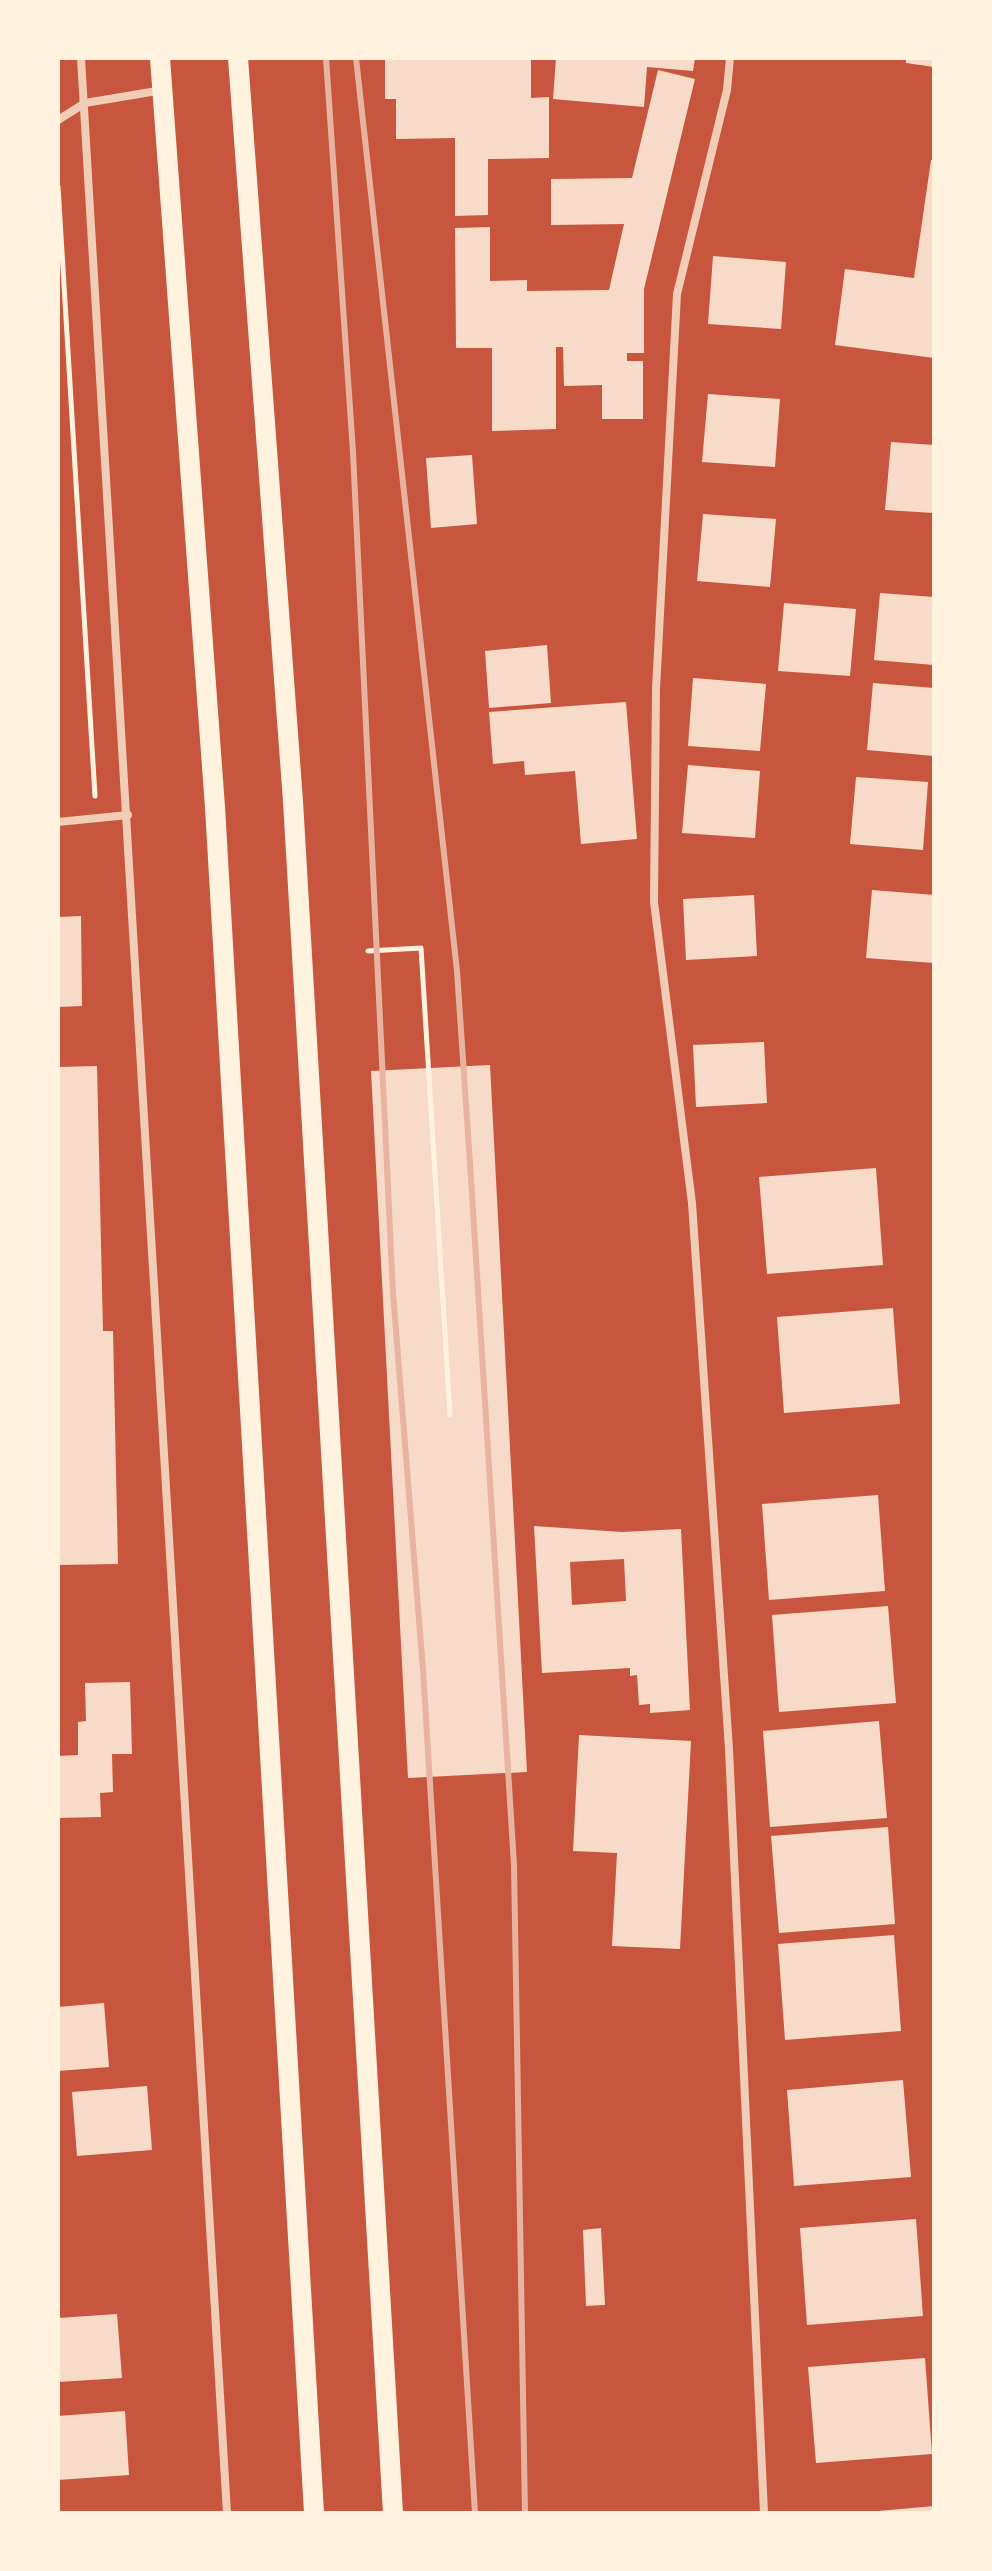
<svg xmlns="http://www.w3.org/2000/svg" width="992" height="2571" viewBox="0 0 992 2571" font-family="'Nunito Sans',sans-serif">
<rect width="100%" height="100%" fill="#c8553d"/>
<g fill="#f7dbc8" fill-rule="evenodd">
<path d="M385 58H531V98L549 97V158L488 159V215L455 216V138L396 139V99H385Z"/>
<path d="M556 58H695L693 71 647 67 644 107 553 99Z"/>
<path d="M906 58H934V67L906 63Z"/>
<path d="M658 70 695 79 644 289V353H627V361H643V419H602V385L564 386 563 347H556V429L492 431V348H456L455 228 490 227V281L527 280V291L609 290 624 224 551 225V179L632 178Z"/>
<path d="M931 160H934V358L835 345 845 269 914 278Z"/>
<path d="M713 256 786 262 781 329 708 324Z"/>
<path d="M708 394 780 399 775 467 702 462Z"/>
<path d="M891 442 934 445V513L885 510Z"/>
<path d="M472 455 477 524 431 528 426 458Z"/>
<path d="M703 514 776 519 770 587 697 581Z"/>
<path d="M880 593 934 597V665L874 660Z"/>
<path d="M784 603 856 609 850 676 778 671Z"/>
<path d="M547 645 551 703 489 708 485 651Z"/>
<path d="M693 678 766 684 760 751 688 746Z"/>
<path d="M873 683 934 688V756L867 750Z"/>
<path d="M626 702 637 839 581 844 575 771 525 775 524 761 493 764 489 712Z"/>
<path d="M688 765 760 771 755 838 682 833Z"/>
<path d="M856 777 928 782 923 850 850 844Z"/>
<path d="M872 890 934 895V963L866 958Z"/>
<path d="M754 895 757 956 686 960 683 899Z"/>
<path d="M81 916 82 1006 58 1007V917Z"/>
<path d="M764 1042 767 1103 696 1107 693 1045Z"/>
<path d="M490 1065 527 1772 408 1778 371 1071Z"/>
<path d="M97 1066 103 1331H113L118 1564 58 1565V1067Z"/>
<path d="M876 1168 883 1265 767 1274 759 1177Z"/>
<path d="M893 1308 900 1404 784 1413 777 1317Z"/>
<path d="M878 1495 885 1591 769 1600 762 1504Z"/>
<path d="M534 1526 622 1532 681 1529 690 1710 650 1713V1704L639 1705 637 1675 630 1676V1668L542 1673ZM624 1559 626 1601 572 1605 570 1562Z"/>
<path d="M888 1606 896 1703 779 1712 772 1615Z"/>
<path d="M130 1682 132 1754H112L113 1792 100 1793 101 1817 58 1818V1756L78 1755V1722L86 1721 85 1683Z"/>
<path d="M879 1721 887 1818 770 1827 763 1731Z"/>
<path d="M579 1735 691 1741 680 1949 612 1946 617 1853 573 1851Z"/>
<path d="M888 1827 895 1924 779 1933 771 1836Z"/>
<path d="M894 1935 901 2031 785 2040 778 1944Z"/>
<path d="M104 2003 109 2067 58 2071V2007Z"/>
<path d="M903 2080 911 2177 794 2186 787 2090Z"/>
<path d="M147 2086 152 2150 77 2156 72 2092Z"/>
<path d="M916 2219 923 2316 807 2325 800 2228Z"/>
<path d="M601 2228 605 2305 586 2306 583 2230Z"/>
<path d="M117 2314 122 2378 58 2382V2318Z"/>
<path d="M925 2358 932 2454 816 2463 808 2367Z"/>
<path d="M125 2411 129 2475 58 2480V2416Z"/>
<path d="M934 2506V2513H878V2511Z"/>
</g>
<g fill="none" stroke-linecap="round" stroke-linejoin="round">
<g stroke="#fff3e0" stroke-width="5">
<path d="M58 186 95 796"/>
<path d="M368 951 421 948 450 1415"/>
</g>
<g stroke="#f1ccb7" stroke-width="8">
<path d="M81 58 227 2513"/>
<path d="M730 58 727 90 677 294 656 689 654 902 692 1203 729 1749 764 2513"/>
<path d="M58 120 85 103 163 90"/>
<path d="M58 822 128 815"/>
</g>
<g stroke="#fff3e0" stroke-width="20">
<path d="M160 58 215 807 314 2513"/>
<path d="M238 58 293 801 393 2513"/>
</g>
<g stroke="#e9b49f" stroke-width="6">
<path d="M326 58 353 452 393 1293 423 1670 475 2513"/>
<path d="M356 58 457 971 471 1178 514 1865 525 2513"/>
</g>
</g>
<rect width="992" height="2571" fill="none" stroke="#fff3e0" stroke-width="120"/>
</svg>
